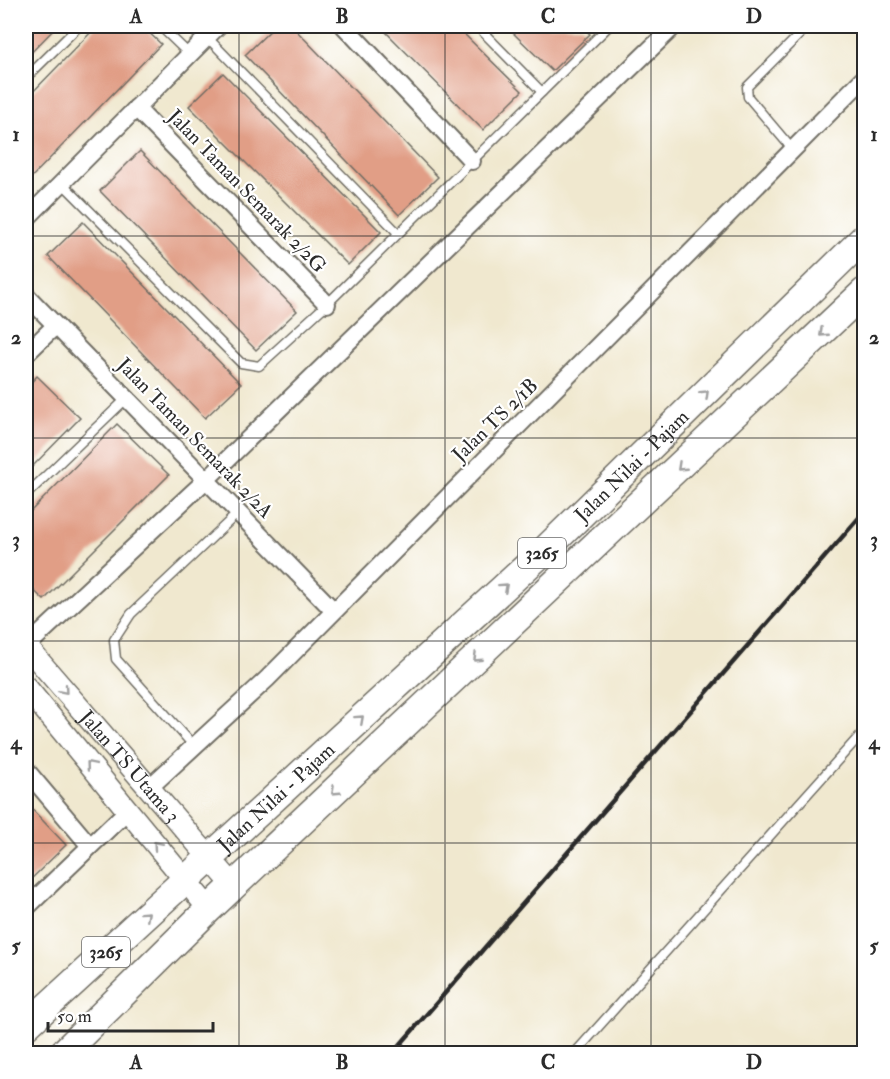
<svg xmlns="http://www.w3.org/2000/svg" width="890" height="1079" viewBox="0 0 890 1079" font-family="'IM FELL Double Pica',serif">
<rect width="100%" height="100%" fill="#fff"/>
<filter id="ink" filterUnits="userSpaceOnUse"><feTurbulence type="fractalNoise" baseFrequency=".0167" numOctaves="2"/><feDisplacementMap in="SourceGraphic" scale="12" xChannelSelector="R" yChannelSelector="G"/><feConvolveMatrix kernelMatrix="1 2 1 2 8 2 1 2 1" color-interpolation-filters="sRGB"/></filter>
<filter id="wash" filterUnits="userSpaceOnUse"><feTurbulence type="fractalNoise" baseFrequency=".008" numOctaves="4" result="noise"/><feDisplacementMap in="SourceGraphic" scale="24" xChannelSelector="R" yChannelSelector="G"/><feGaussianBlur stdDeviation="1.35" result="paint"/><feColorMatrix in="noise" values="0 0 0 0 0 0 0 0 0 0 0 0 0 0 0 0 0 1.4 0 .05"/><feComposite in="paint" operator="in"/></filter>
<g filter="url(#wash)">
<rect width="100%" height="100%" fill="#f0e8cf"/>
<g id="blocks">
<g fill="#e19e86">
<path d="M26 26H57L26 58Z"/>
<path d="M97 26H142L161 44 26 183V99Z"/>
<path d="M275 26H292L438 177 399 215 245 55Z"/>
<path d="M380 26H456L522 91 483 130Z"/>
<path d="M506 26H581L590 34 552 71Z"/>
<path d="M223 73 381 232 348 265 189 106Z"/>
<path d="M140 151 297 311 256 350 100 191Z"/>
<path d="M83 222 241 384 205 418 48 256Z"/>
<path d="M37 376 80 418 26 473V388Z"/>
<path d="M117 424 169 475 44 600 26 583V516Z"/>
<path d="M26 803 66 845 26 884Z"/>
</g>
</g>
</g>
<g filter="url(#ink)">
<use href="#blocks" fill-opacity="0" stroke="#706d64" stroke-width="1.5"/>
<g fill="none" stroke-linecap="round" stroke-linejoin="round">
<defs>
<g id="service">
<path d="M160 26 190 55"/>
<path d="M477 26 542 92"/>
<path d="M207 37 398 233"/>
<path d="M26 78 79 26"/>
<path d="M793 150 748 97 747 87 808 26"/>
<path d="M62 183 241 363 259 366 327 304 609 26"/>
<path d="M26 495 127 398"/>
<path d="M193 745 116 659 114 640 131 614 239 512"/>
<path d="M574 1054 864 731"/>
</g>
<g id="minor">
<path d="M344 26 472 161"/>
<path d="M136 108 327 304"/>
<path d="M26 219 218 26"/>
<path d="M26 295 334 611"/>
<path d="M26 354 55 326"/>
<path d="M26 647 207 479 674 26"/>
<path d="M26 770 90 846"/>
<path d="M150 787 267 679 864 78"/>
<path d="M26 908 128 810"/>
</g>
<g id="tertiary">
<path id="s1" d="M26 646 234 886"/>
<path d="M26 687 209 909"/>
</g>
<g id="primary">
<path id="s2" d="M26 1026 547 548 864 238"/>
<path d="M62 1054 209 909 864 292"/>
</g>
</defs>
<use href="#service" stroke="#706d64" stroke-width="11"/>
<use href="#minor" stroke="#706d64" stroke-width="20"/>
<use href="#tertiary" stroke="#706d64" stroke-width="24"/>
<use href="#primary" stroke="#706d64" stroke-width="30"/>
<use href="#service" stroke="#fff" stroke-width="8"/>
<use href="#minor" stroke="#fff" stroke-width="16"/>
<use href="#tertiary" stroke="#fff" stroke-width="21"/>
<use href="#primary" stroke="#fff" stroke-width="27"/>
<path stroke="#2b2b2b" stroke-width="4.5" d="M392 1054 864 512"/>
</g>
<defs><path id="oneway-chevron" d="M-2-3.5L2.5 0L-2 3.5" fill="none" stroke-width="1.6" stroke-linecap="round" stroke-linejoin="round" transform="scale(1.5)"/></defs>
<g stroke="#a0a0a0">
<use href="#oneway-chevron" transform="translate(823 333) rotate(137)"/>
<use href="#oneway-chevron" transform="translate(705 394) rotate(-44)"/>
<use href="#oneway-chevron" transform="translate(681 467) rotate(137)"/>
<use href="#oneway-chevron" transform="translate(504 587) rotate(-42)"/>
<use href="#oneway-chevron" transform="translate(477 658) rotate(137)"/>
<use href="#oneway-chevron" transform="translate(64 690) rotate(49)"/>
<use href="#oneway-chevron" transform="translate(360 719) rotate(-42)"/>
<use href="#oneway-chevron" transform="translate(90 765) rotate(-130)"/>
<use href="#oneway-chevron" transform="translate(335 791) rotate(137)"/>
<use href="#oneway-chevron" transform="translate(157 845) rotate(-131)"/>
<use href="#oneway-chevron" transform="translate(146 915) rotate(-42)"/>
</g>
</g>
<path fill="none" stroke="#2b2b2b" stroke-width="1.5" stroke-opacity="0.55" d="M239 26V1054M445 26V1054M651 26V1054M26 236H864M26 438H864M26 641H864M26 843H864"/>
<g text-anchor="middle" dominant-baseline="central" stroke-width="4.5" stroke-linejoin="round" paint-order="stroke">
<g fill="#fff" stroke="#6b6b6b" stroke-width="1.5">
<rect x="518" y="538" width="48" height="30" rx="4.5"/>
<rect x="82" y="937" width="48" height="30" rx="4.5"/>
</g>
<g font-size="18" font-weight="bold" fill="#2b2b2b">
<text x="542" y="553">3265</text>
<text x="106" y="952">3265</text>
</g>
<g font-size="20" fill="#2b2b2b" stroke="#fff">
<text transform="translate(247 191) rotate(46)">Jalan Taman Semarak 2/2G</text>
<text transform="translate(495 420) rotate(-44)">Jalan TS 2/1B</text>
<text transform="translate(195 438) rotate(46)">Jalan Taman Semarak 2/2A</text>
<text stroke="none"><textPath href="#s2" startOffset="825">Jalan Nilai - Pajam</textPath></text>
<text stroke="none"><textPath href="#s1" startOffset="159">Jalan TS Utama 3</textPath></text>
<text stroke="none"><textPath href="#s2" startOffset="339">Jalan Nilai - Pajam</textPath></text>
</g>
</g>
<rect width="890" height="1079" fill="none" stroke="#fff" stroke-width="66"/>
<path d="M48 1022v9h165v-9" fill="none" stroke="#2b2b2b" stroke-width="3"/>
<text x="57" y="1022" font-size="18" fill="#2b2b2b" stroke="#ffffff" stroke-width="4.5" paint-order="stroke">50 m</text>
<rect x="33" y="33" width="824" height="1013" fill="none" stroke="#2b2b2b" stroke-width="2"/>
<g font-size="20" text-anchor="middle" font-weight="bold" fill="#2b2b2b">
<text x="136" y="23">A</text>
<text x="342" y="23">B</text>
<text x="548" y="23">C</text>
<text x="754" y="23">D</text>
<text x="16" y="141">1</text>
<text x="874" y="141">1</text>
<text x="16" y="344">2</text>
<text x="874" y="344">2</text>
<text x="16" y="546">3</text>
<text x="874" y="546">3</text>
<text x="16" y="749">4</text>
<text x="874" y="749">4</text>
<text x="16" y="952">5</text>
<text x="874" y="952">5</text>
<text x="136" y="1069">A</text>
<text x="342" y="1069">B</text>
<text x="548" y="1069">C</text>
<text x="754" y="1069">D</text>
</g>
</svg>
